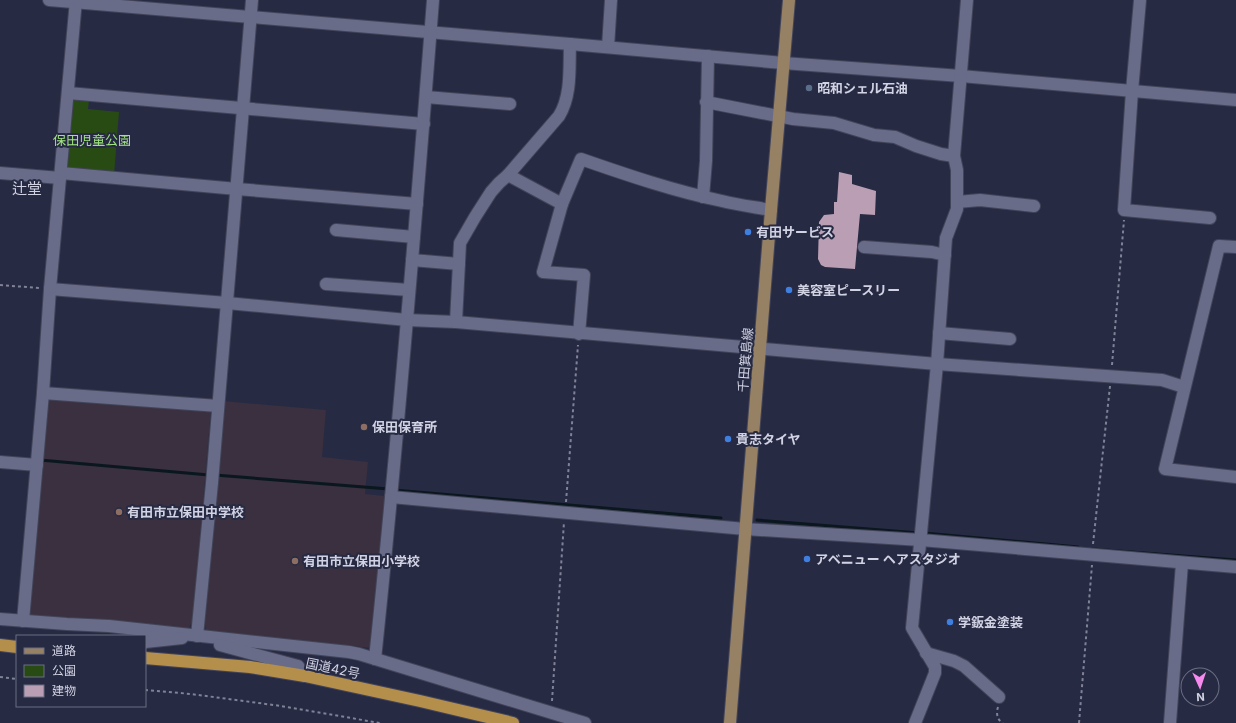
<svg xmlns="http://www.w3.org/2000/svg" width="1236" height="723" viewBox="0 0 1236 723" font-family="Inter,'Noto Sans JP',sans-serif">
<rect width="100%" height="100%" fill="#272a43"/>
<g fill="#3a303f">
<path d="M46 397 211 409 193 620 189 628H185L86 619 81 620 27 615Z"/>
<path d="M223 401 326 410 322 457 368 462 365 494 385 496 372 648 212 633 206 630 205 625Z"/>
</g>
<path fill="#284b14" d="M72 99 89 100 88 109 119 112 114 175 64 169Z"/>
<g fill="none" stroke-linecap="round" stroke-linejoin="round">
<g stroke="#0a171e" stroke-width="3">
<path d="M40 460 209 475"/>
<path d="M215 475 389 489"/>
<path d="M394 490 721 518"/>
<path d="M757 520 919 533"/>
<path d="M924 533 1078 547"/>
<path d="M1092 549 1236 560"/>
</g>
</g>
<path fill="#b99eb4" d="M839 172 852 175V184L876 191 875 215 860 214 855 269 825 267 821 265 818 259 819 222 824 215 834 214V202H837Z"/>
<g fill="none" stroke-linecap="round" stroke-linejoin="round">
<defs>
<g id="minor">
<path d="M49 0 570 44 783 63 961 76 1236 100"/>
<path d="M1140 0 1132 91 1124 210 1210 218"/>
<path d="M570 44C569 67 572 95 559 116L508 175 562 204 581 159C627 175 674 191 722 201 738 205 754 207 771 210"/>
<path d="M608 47 611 0"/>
<path d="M68 93 424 124"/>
<path d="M426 97 510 104"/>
<path d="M706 102 793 119 834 123 874 135 895 137 916 146 941 154 954 156"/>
<path d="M0 173 60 178"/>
<path d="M61 173 237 189 417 204"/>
<path d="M703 197 706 161 708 56"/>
<path d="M957 202 980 200 1034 206"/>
<path d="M562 204 543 272 584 275 579 334"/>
<path d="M336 230 414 237"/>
<path d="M864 247 932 252 945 255"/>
<path d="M1236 247 1219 246 1165 469 1236 477"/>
<path d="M412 260 459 264"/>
<path d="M326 284 409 290"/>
<path d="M50 289 227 303 407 320 456 322 937 364 1162 380 1184 387"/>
<path d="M456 322 460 243 475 217 491 192 499 183 508 175"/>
<path d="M939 333 1010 339"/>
<path d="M43 393 218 406"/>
<path d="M0 462 37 465"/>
<path d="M391 497 745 529 921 540 1236 567"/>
<path d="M0 619 67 624 109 626 349 652 359 654 585 723"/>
<path d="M23 621 43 393 50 289 76 0"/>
<path d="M197 636 212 483 252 0"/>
<path d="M145 642 182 638"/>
<path d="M220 645 298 666 305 676"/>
<path d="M926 653 954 661 964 666 999 697"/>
<path d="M375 659C398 440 416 220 433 0"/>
<path d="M915 723 935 673V667L912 628 937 364 946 238 957 209V170L954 156 967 0"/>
<path d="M1170 723 1182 563"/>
</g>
<path id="major" d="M730 723 771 210 789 0"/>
<g id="highway">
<path d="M0 645 17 647"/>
<path d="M145 658 250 667 305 676 420 701 513 723"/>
</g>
</defs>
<use href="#minor" stroke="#424459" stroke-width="14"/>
<use href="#major" stroke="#424459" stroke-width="14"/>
<use href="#highway" stroke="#424459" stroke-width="14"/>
<g stroke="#808297" stroke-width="2" stroke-dasharray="3 3" stroke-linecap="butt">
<path d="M0 285 39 288"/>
<path d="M1112 365 1124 220"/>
<path d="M566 502 578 345"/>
<path d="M1093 544 1110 386"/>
<path d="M0 677 17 679"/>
<path d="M145 690 191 694 281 706 380 723"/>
<path d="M552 701 564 522"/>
<path d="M998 707C996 713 997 720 1003 723"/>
<path d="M1079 723 1092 565"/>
</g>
<use href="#minor" stroke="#686c89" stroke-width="12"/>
<use href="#major" stroke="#968164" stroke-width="12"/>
<use href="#highway" stroke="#b48f4c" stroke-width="12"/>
</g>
<circle fill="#5c6f8a" stroke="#272a43" stroke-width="1.5" cx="809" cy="88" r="4"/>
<g fill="#3f7fe0" stroke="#272a43" stroke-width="1.5">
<circle cx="748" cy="232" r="4"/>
<circle cx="789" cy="290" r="4"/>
<circle cx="728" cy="439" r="4"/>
<circle cx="807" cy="559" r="4"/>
<circle cx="950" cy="622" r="4"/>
</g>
<g fill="#8d6e63" stroke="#272a43" stroke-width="1.5">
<circle cx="364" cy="427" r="4"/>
<circle cx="119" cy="512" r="4"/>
<circle cx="295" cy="561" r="4"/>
</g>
<g text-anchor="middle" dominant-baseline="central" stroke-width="4" stroke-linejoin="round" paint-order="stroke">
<g font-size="13" font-weight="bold" fill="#d1d3e4" stroke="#272a43" text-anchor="start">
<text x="817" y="88">昭和シェル石油</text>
<text x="756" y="232">有田サービス</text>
<text x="797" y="290">美容室ピースリー</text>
<text x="372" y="427">保田保育所</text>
<text x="736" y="439">貴志タイヤ</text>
<text x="127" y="512">有田市立保田中学校</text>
<text x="815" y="559">アベニュー ヘアスタジオ</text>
<text x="303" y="561">有田市立保田小学校</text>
<text x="958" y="622">学鈑金塗装</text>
</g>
<g font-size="13" fill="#a0e381" stroke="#272a43">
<text x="92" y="140">保田児童公園</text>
</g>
<g font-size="13" fill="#d1d3e4" stroke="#272a43">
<text transform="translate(745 360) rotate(-85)">千田箕島線</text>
<text transform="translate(333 668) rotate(12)">国道42号</text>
</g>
<g font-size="15" fill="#d1d3e4" stroke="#272a43">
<text x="27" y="188">辻堂</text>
</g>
</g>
<rect x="16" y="635" width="130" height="72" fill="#272a43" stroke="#6b6e83"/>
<rect x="24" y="648" width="20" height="6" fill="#968164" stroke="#6b6e83"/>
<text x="52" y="655" font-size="12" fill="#d1d3e4">道路</text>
<rect x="24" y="665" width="20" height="12" fill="#284b14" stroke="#6b6e83"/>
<text x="52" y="675" font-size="12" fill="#d1d3e4">公園</text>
<rect x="24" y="685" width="20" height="12" fill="#b99eb4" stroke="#6b6e83"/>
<text x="52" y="695" font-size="12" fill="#d1d3e4">建物</text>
<g transform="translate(1200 687) rotate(177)"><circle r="19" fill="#272a43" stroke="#6b6e83"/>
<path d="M0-3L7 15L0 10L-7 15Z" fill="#f589ee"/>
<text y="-6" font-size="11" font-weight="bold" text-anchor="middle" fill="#d1d3e4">N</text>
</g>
</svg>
